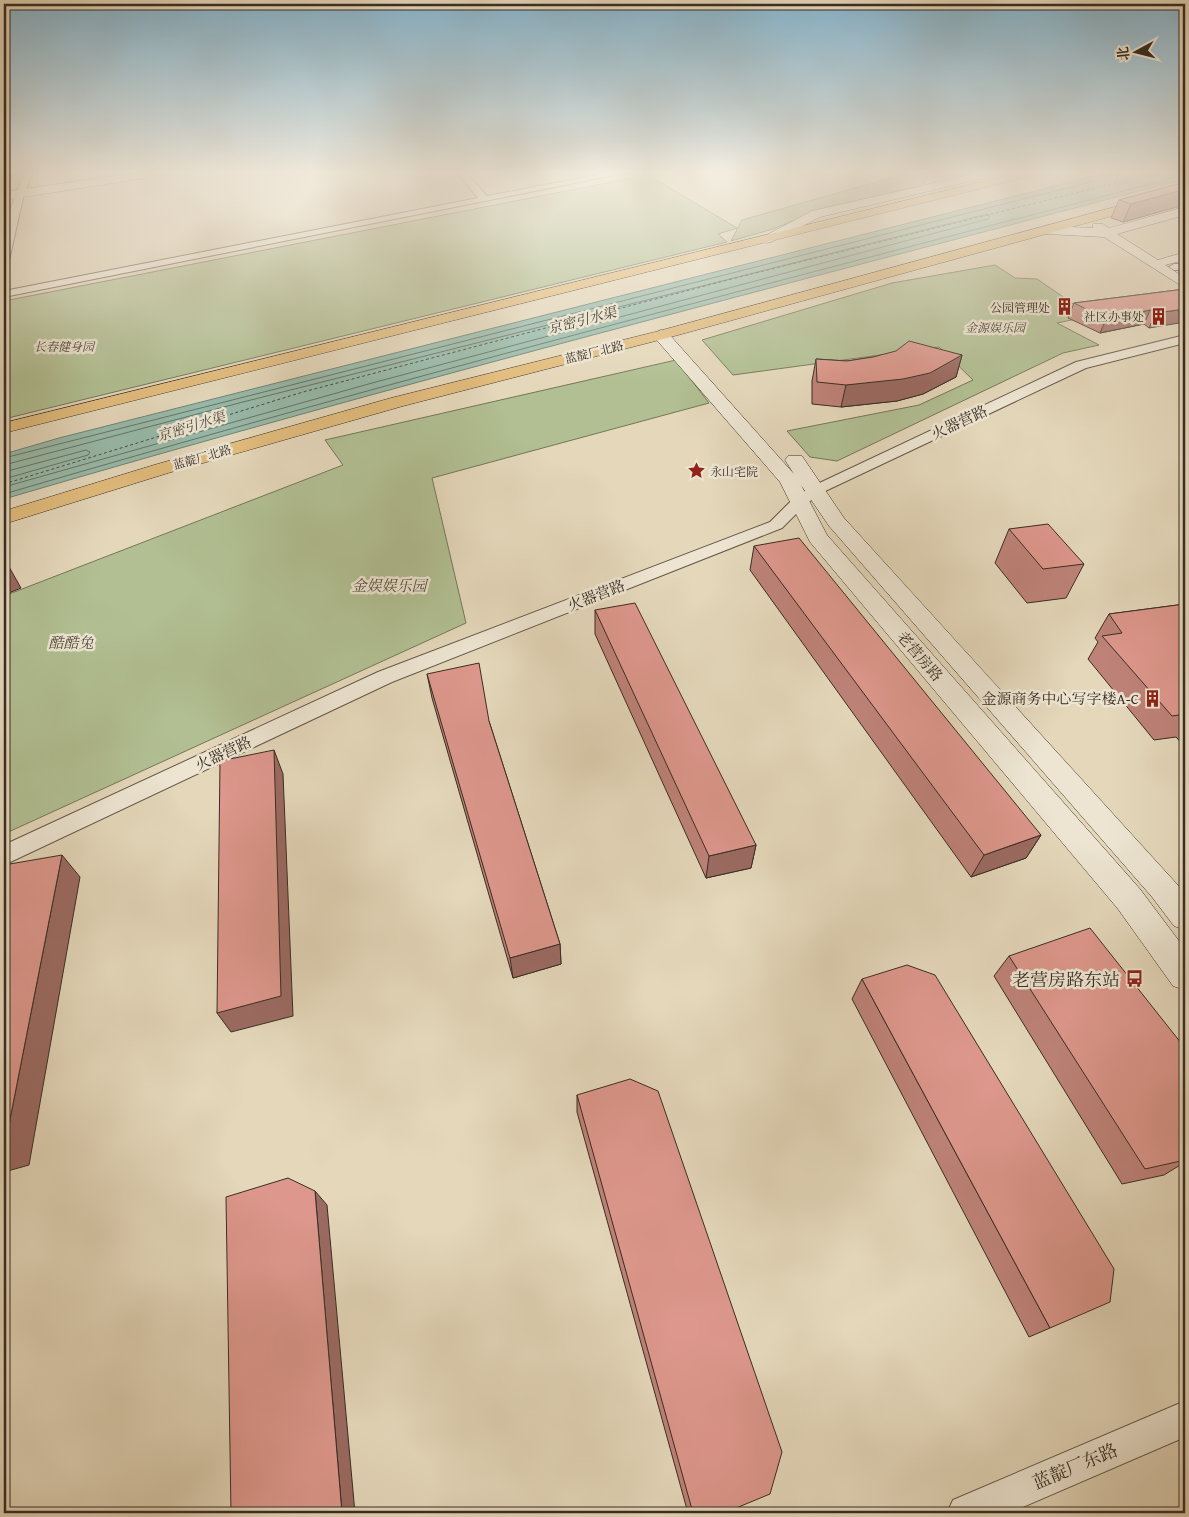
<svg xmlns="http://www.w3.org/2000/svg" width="1189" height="1517" viewBox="0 0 1189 1517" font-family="'Gentium Book Plus','Noto Serif SC',serif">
<rect width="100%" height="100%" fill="#e4d7ba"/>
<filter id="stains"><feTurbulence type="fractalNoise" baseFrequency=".004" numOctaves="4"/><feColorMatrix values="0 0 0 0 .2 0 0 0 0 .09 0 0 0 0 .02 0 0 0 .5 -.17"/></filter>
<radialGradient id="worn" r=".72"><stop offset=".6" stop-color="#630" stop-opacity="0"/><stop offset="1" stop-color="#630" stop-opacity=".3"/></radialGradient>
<g fill="#b1bf92" stroke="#75765b">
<path d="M919 170H931L922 186 819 210 773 229 731 241 742 220Z"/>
<path d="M648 175 737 228 718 234 727 242 4 419V301Z"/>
<path d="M995 265 1015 278 1037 279 1091 316 1057 323 1099 345 1063 353 837 461 810 457 787 431 919 405 973 380 939 347 733 375 702 340 892 283Z"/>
<path d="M676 360 709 403 432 478 466 623 4 834V596L343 465 325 440Z"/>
</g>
<path fill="#97baaa" stroke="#718274" d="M1118 170H1185V179C791 283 395 384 4 499V454L59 438Z"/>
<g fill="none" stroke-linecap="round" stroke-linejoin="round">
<g stroke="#687467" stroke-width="1">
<path d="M1121 170 1115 182 1117 185 1177 170"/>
<path d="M4 458 1110 177 1114 170"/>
<path d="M4 465 239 403 987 214 990 216 988 219 372 383 4 487"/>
<path d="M4 472 86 450 90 452 88 455 4 479"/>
<path d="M4 494C395 379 790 278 1185 175"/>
</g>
<path stroke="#4c493f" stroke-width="1" stroke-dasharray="3 2.5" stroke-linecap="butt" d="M4 484 303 392 724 281 1167 170"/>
<defs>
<g id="street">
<path d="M26 170H34L24 194 9 260 4 263C2 231 12 199 26 170Z"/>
<path d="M455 170H464L487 196 623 170H640L4 297V291L478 198Z"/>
<path d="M1185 264V270H1174L1169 267 1174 264Z"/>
<path d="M1185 335V343L1086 368 821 493 806 504 782 528 392 682 4 865V845L378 672 770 522 794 498 811 487 1076 362Z"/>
<path d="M1185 1401V1437L1009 1513H947L953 1500Z"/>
</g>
<g id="secondary">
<path d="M156 170H184L178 173 4 200V192Z"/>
<path d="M991 170H1011L1005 173 820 217 771 242 766 243 759 239 812 211Z"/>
<path d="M1185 207V215L1117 234 1158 260 1185 252V260L1165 265 1185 278V288L1104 237 1047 234 1041 230 1047 226 1093 228V224H1103L1109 228Z"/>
<path d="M661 330 667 332 794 474 785 460 788 456H802L844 518 1185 893V930L1174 926 1152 897 829 526 801 485 827 535 1140 889 1185 949V990L1173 986 1118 909 810 542 780 482 655 338 653 335Z"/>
</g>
<g id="highway">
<path d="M1029 170H1048L1046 172 4 433V423Z"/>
<path d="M1185 188V196L667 338 403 406 168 473 4 524V511L154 465 391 398 655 332Z"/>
</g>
</defs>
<use href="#street" stroke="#64584a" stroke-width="2"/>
<use href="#secondary" stroke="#392d24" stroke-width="1"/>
<use href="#highway" stroke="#392d24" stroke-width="1"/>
<use href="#street" fill="#ede5d2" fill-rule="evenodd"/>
<use href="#secondary" fill="#ede5d2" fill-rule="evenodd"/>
<use href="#highway" fill="#e2bc7d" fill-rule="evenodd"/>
</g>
<g fill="#be8278" stroke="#392d24">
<path d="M1185 182V206L1184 205 1123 222 1111 218 1119 200Z"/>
<path d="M1185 289 1149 328 1144 324 1100 333 1068 318 1074 303Z"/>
<path d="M962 355 956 377 923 394 897 401 841 407 812 404V381L816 359 847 361 873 357Z"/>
<path d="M1009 529 1084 564 1066 598 1027 603 995 563Z"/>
<path d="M754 546 1041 835 1026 858 971 877 750 570Z"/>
<path d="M1185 604V747L1176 737 1154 740 1088 659 1098 642 1095 638 1109 614Z"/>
<path d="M595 610 756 845 751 868 706 878 595 634Z"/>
<path d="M427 674 489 721 560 944 561 964 513 978 432 698Z"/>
<path d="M1009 956 1185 1048V1162L1164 1175 1122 1184 994 976Z"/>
<path d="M862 979 1050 1328 1029 1337 852 999Z"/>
<path d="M577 1095 724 1513H688L577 1112Z"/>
</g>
<g fill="#9b6a62" stroke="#392d24">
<path d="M4 170H18L10 182 4 184Z"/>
<path d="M1185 189V204L1184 205 1123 222 1131 204Z"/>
<path d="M1185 309V322L1149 328 1156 313Z"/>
<path d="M1150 310 1144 324 1100 333 1106 319Z"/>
<path d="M962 355 956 377 923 394 897 401 841 407 846 385Z"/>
<path d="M4 558 21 588 4 595Z"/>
<path d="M274 750 283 774 293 1016 231 1032 217 1013Z"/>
<path d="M1041 835 1026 858 971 877 984 855Z"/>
<path d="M756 845 751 868 706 878 709 856Z"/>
<path d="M62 855 80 877 29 1165 4 1172V1150Z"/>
<path d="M560 944 561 964 513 978 510 958Z"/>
<path d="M315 1191 327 1205 355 1513H342Z"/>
</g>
<g fill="#dd978c" stroke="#392d24">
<path d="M1185 182V189L1131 204 1119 200Z"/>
<path d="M1185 289V309L1156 313 1150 310 1106 319 1074 303Z"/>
<path d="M909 341 962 355 930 373 903 379 846 385 817 382 816 359 847 361 873 357 896 351Z"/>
<path d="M1048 524 1084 564 1043 569 1009 529Z"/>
<path d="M799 538 1041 835 984 855 754 546Z"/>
<path d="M635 603 756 845 709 856 595 610Z"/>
<path d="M1185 604V714L1172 716 1102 636 1122 633 1109 614Z"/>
<path d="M479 663 489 721 560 944 510 958 427 674Z"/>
<path d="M274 750 281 996 217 1013 220 761Z"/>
<path d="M62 855 4 1150V865Z"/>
<path d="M1090 928 1185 1048V1160L1145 1169 1009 956Z"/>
<path d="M907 965 935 975 1114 1269 1110 1302 1050 1328 862 979Z"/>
<path d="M630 1079 658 1091 782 1452 770 1494 724 1513H693L577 1095Z"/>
<path d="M288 1178 315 1191 342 1513H231L226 1197Z"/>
</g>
<linearGradient id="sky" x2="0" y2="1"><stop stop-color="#87b6cf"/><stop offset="0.45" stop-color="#f3ede0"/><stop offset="1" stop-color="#f3ede0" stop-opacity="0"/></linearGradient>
<rect width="1189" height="382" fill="url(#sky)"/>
<defs>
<symbol id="building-bare" viewBox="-9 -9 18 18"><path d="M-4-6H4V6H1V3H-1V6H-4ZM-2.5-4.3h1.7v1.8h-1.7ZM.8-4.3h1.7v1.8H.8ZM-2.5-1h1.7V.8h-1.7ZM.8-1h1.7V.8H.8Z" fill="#8f2418" stroke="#ede5d2" stroke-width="2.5" paint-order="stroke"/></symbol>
<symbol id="sight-bare" viewBox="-9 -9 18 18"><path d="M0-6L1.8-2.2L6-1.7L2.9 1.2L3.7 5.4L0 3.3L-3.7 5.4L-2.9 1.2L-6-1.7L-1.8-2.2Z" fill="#8f2418" stroke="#ede5d2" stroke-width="2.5" paint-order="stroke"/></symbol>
<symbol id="bus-bare" viewBox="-9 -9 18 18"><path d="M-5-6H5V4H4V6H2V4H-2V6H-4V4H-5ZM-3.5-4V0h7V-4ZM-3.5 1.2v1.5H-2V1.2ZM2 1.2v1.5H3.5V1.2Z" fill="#8f2418" stroke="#ede5d2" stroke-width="2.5" paint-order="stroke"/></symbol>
</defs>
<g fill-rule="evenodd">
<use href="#building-bare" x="1052" y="294" width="25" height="25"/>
<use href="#building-bare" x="1146" y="304" width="25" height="25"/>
<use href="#sight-bare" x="684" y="458" width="25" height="25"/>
<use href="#building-bare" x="1140" y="686" width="25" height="25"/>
<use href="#bus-bare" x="1122" y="966" width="25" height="25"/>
</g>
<g text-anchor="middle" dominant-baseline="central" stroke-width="5" stroke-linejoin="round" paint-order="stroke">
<g font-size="12" fill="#392d24" stroke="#ede5d2" text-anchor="end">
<text x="1050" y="307">公园管理处</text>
<text x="1144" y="316">社区办事处</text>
<text x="710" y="471" text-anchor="start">永山宅院</text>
</g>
<g font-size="12" font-style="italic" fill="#514a3a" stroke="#ede5d2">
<text x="995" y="327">金源娱乐园</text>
<text x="64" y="346">长春健身园</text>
</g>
<g font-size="12" fill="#392d24" stroke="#ede5d2">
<text transform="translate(594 352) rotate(-14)">蓝靛厂北路</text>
<text transform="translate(202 457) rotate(-16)">蓝靛厂北路</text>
</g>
<g font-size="14" font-style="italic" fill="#4c493f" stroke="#ede5d2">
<text transform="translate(582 320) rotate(-14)">京密引水渠</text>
<text transform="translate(191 426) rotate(-17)">京密引水渠</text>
</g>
<g font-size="15" fill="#392d24" stroke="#ede5d2">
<text transform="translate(959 422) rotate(-25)">火器营路</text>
<text transform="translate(596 595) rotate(-21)">火器营路</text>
<text transform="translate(920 656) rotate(49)">老营房路</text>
<text transform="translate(223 753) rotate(-25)">火器营路</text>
</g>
<g font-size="15" font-style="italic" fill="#514a3a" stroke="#ede5d2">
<text x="389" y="585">金娱娱乐园</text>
<text x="71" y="642">酷酷兔</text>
</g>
<g font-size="15" fill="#392d24" stroke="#ede5d2" text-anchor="end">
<text x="1139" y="698">金源商务中心写字楼A-C</text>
</g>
<g font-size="18" fill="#392d24" stroke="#ede5d2" text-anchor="end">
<text x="1120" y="979">老营房路东站</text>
</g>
<g font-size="18" fill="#392d24" stroke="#ede5d2">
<text transform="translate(1075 1466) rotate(-23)">蓝靛厂东路</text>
</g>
</g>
<rect width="1189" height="1517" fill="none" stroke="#e4d7ba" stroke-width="20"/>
<rect x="5" y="5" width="1179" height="1507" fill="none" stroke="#392d24" stroke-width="2.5"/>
<rect x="10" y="10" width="1169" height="1497" fill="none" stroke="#392d24"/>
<g transform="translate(1136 52) rotate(263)" stroke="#ede5d2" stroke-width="4" paint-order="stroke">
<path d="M0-4L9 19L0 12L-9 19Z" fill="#392d24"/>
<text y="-8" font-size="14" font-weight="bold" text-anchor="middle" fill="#392d24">北</text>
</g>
<rect width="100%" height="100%" filter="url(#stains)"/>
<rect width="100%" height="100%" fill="url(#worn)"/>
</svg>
